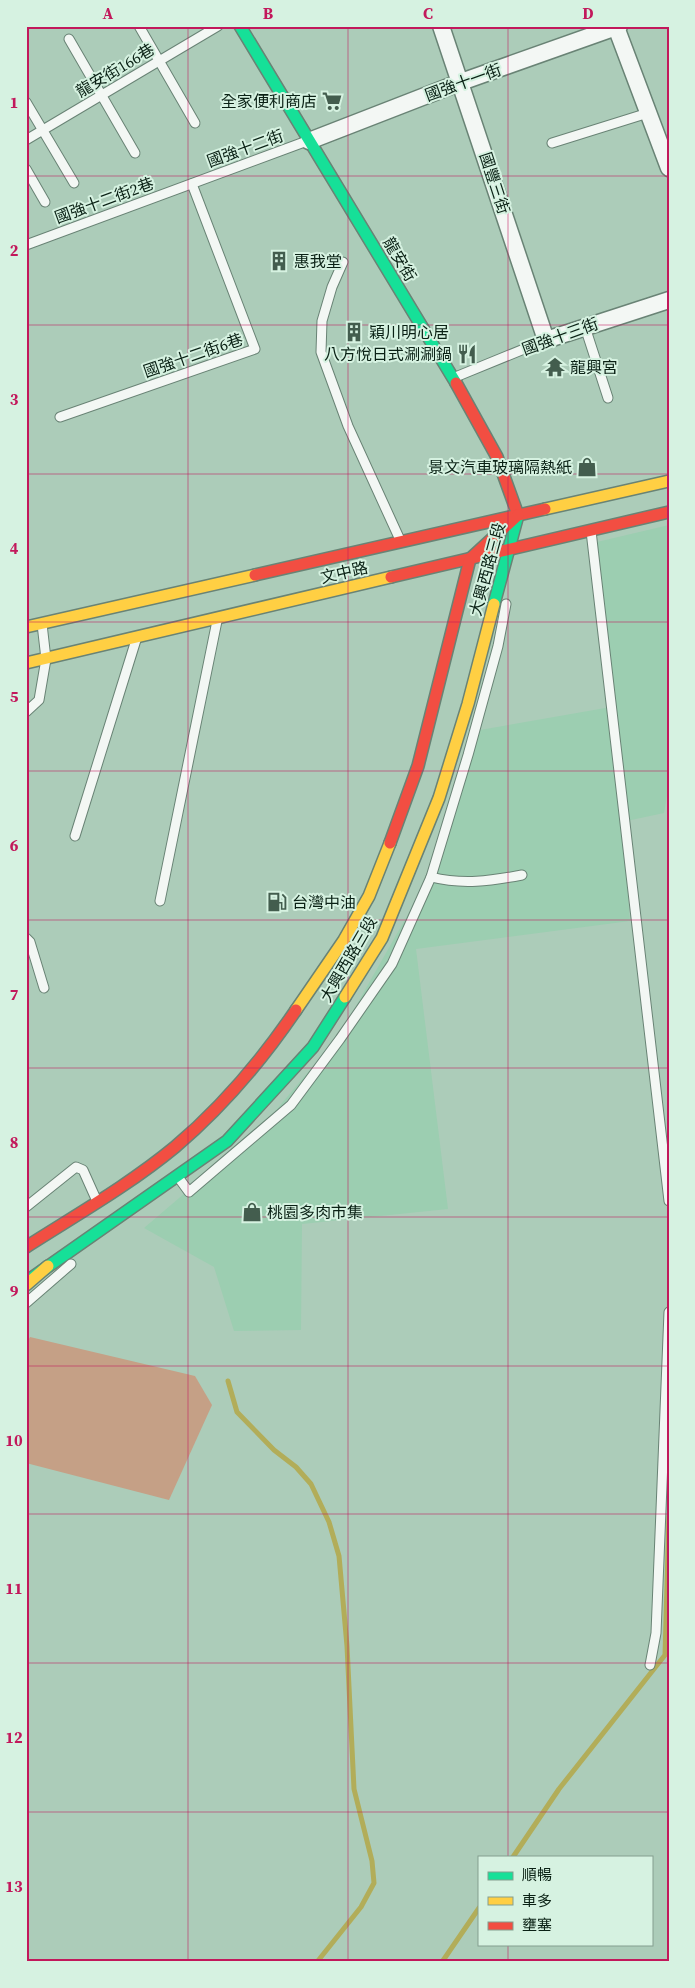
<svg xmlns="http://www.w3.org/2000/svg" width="695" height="1988" viewBox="0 0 695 1988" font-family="'Source Serif 4','Noto Sans TC',serif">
<rect width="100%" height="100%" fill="#acccb9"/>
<path fill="#9cceb1" d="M669 525V784L664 813 622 822 630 921 416 949 448 1209 302 1224 301 1330 234 1331 214 1267 144 1228 261 1128 340 1034 424 886 480 730 611 707 597 542Z"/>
<path fill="#c5a086" d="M30 1337 195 1376 212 1405 169 1500 26 1463V1344Z"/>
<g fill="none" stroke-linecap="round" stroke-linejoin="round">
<g stroke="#b2ad59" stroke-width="5">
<path d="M228 1381 237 1412 274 1450 296 1467 311 1484 329 1522 339 1556 347 1646 354 1789 372 1861 374 1883 361 1907 317 1962"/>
<path d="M513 1857 559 1789 665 1655 669 1516"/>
<path d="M442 1962 479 1908"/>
</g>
<defs>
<g id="lane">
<path d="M139 26 195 123"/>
<path d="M69 39 135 153"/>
<path d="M26 102 74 183"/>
<path d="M26 140 218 26"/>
<path d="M552 143 648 113"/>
<path d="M26 169 45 202"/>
<path d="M26 245 307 141"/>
<path d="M343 262 332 287 322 321 321 352 348 426 401 542"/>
<path d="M585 327 608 398"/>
<path d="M453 378 546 340"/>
<path d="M60 417 255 349 192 184"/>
<path d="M591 531 669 1201"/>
<path d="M26 712 39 700 46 659 42 624"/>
<path d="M75 836 136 640"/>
<path d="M431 877C463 885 490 881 522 875"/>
<path d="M160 901 217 621"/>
<path d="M26 938 30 942 44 988"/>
<path d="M178 1177 189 1192 291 1105 340 1039 392 964 431 877 468 755 498 646 506 604"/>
<path d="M26 1207 76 1167 83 1170 96 1199"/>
<path d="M26 1303 71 1264"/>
<path d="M650 1665 656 1633 669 1312"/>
</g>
<g id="street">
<path d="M441 26 546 340 669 300"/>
<path d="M616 27 669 168"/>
<path d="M309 141 461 82 619 26"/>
</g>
<g id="fast">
<path d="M240 26 456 383"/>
<path d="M494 604 518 515"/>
<path d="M33 1277 227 1141 313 1047 345 997"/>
</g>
<g id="slow">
<path d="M545 509 669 481"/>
<path d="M26 627 255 575"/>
<path d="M26 663 391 577"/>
<path d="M345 997 382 938 439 798 468 704 494 604"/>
<path d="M296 1010 344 940 369 896 390 843"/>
<path d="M26 1285 48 1266"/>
</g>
<g id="jam">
<path d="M456 383 497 457 518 515"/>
<path d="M255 575 545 509"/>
<path d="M391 577 669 512"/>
<path d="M390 843 418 766 470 559 518 515"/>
<path d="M26 1247C76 1215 129 1185 175 1147 221 1108 262 1060 296 1010"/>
</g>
</defs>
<use href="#lane" stroke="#698375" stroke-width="11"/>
<use href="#street" stroke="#698375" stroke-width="19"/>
<use href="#fast" stroke="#698375" stroke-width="14"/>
<use href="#slow" stroke="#698375" stroke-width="14"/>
<use href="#jam" stroke="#698375" stroke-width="14"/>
<use href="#lane" stroke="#f3f7f4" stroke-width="9"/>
<use href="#street" stroke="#f3f7f4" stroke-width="16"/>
<use href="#fast" stroke="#16e098" stroke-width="11"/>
<use href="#slow" stroke="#ffcf43" stroke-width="11"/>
<use href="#jam" stroke="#f24e42" stroke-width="11"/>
</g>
<path fill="none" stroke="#c2185b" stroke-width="1" stroke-opacity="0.55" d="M188 26V1962M348 26V1962M508 26V1857M26 176H669M26 325H669M26 474H669M26 622H669M26 771H669M26 920H669M26 1068H669M26 1217H669M26 1366H669M26 1514H669M26 1663H669M26 1812H669M508 1944V1962"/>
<defs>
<symbol id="supermarket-bare" viewBox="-9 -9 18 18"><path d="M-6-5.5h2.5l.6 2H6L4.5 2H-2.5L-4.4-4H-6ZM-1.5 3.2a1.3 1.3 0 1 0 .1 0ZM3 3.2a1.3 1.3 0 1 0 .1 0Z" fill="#435d4e" stroke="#d6f2e1" stroke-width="2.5" paint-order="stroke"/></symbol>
<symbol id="building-bare" viewBox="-9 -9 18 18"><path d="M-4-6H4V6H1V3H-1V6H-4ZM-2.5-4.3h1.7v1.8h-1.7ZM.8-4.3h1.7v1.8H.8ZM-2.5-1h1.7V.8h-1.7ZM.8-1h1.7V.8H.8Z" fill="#435d4e" stroke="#d6f2e1" stroke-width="2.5" paint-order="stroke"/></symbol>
<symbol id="restaurant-bare" viewBox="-9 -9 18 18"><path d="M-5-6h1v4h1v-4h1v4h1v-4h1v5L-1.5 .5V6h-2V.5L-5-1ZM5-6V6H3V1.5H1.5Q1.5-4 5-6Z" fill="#435d4e" stroke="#d6f2e1" stroke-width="2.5" paint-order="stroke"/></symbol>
<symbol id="temple-bare" viewBox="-9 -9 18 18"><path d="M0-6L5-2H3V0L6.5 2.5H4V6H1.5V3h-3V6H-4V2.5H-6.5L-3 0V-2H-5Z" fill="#435d4e" stroke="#d6f2e1" stroke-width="2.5" paint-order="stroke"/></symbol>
<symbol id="shop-bare" viewBox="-9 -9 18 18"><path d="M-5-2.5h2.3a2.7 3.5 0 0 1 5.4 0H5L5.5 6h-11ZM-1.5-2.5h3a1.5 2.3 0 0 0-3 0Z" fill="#435d4e" stroke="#d6f2e1" stroke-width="2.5" paint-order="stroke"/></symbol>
<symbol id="fuel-bare" viewBox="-9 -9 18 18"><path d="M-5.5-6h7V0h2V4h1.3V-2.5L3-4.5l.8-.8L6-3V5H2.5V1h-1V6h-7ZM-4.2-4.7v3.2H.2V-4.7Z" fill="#435d4e" stroke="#d6f2e1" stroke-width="2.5" paint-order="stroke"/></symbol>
</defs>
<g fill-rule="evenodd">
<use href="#supermarket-bare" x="318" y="87" width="28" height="28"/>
<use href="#building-bare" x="265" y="247" width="28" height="28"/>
<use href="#building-bare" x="340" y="318" width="28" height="28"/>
<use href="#restaurant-bare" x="453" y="340" width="28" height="28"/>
<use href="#temple-bare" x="541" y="353" width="28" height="28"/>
<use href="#shop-bare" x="573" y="453" width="28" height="28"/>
<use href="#fuel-bare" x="263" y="888" width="28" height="28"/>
<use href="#shop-bare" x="238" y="1198" width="28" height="28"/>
</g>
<g text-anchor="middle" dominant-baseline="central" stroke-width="4" stroke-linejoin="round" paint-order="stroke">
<g font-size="16" fill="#0a2115" stroke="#d6f2e1">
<text transform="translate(115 70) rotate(-31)">龍安街166巷</text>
<text transform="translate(463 82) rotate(-20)">國強十一街</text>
<text transform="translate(245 148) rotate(-20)">國強十二街</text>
<text transform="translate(495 183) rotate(72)">國豐三街</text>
<text transform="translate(104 200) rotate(-20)">國強十二街2巷</text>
<text transform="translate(400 259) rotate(59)">龍安街</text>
<text transform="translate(560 336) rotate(-20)">國強十三街</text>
<text transform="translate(193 355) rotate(-19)">國強十二街6巷</text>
<text transform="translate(487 569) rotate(-75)">大興西路三段</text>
<text transform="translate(344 572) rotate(-13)">文中路</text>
<text transform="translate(348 959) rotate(-60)">大興西路三段</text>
</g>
<g font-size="16" fill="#0a2115" stroke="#d6f2e1" text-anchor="start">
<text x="317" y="101" text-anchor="end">全家便利商店</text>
<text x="294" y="261">惠我堂</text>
<text x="369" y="332">穎川明心居</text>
<text x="452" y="354" text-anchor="end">八方悅日式涮涮鍋</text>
<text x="570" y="367">龍興宮</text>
<text x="572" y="467" text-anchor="end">景文汽車玻璃隔熱紙</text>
<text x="292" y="902">台灣中油</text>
<text x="267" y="1212">桃園多肉市集</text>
</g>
</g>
<rect width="695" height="1988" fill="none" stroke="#d6f2e1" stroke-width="55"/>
<rect x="478" y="1856" width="175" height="90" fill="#d6f2e1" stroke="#849e8f"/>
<rect x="488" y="1872" width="25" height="8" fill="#16e098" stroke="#849e8f"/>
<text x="522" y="1880" font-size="15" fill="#0a2115">順暢</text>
<rect x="488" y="1897" width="25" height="8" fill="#ffcf43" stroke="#849e8f"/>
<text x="522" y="1906" font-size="15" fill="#0a2115">車多</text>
<rect x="488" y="1922" width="25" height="8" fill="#f24e42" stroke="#849e8f"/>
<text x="522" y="1930" font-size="15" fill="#0a2115">壅塞</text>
<rect x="28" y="28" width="640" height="1932" fill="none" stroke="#c2185b" stroke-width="2"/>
<g font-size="16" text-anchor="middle" font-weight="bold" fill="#c2185b">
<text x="108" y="19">A</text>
<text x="268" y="19">B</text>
<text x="428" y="19">C</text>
<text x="588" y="19">D</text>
<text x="14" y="108">1</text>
<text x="14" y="256">2</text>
<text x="14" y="405">3</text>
<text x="14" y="554">4</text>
<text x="14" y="702">5</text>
<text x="14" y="851">6</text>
<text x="14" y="1000">7</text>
<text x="14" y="1148">8</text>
<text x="14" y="1297">9</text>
<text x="14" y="1446">10</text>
<text x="14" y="1594">11</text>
<text x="14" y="1743">12</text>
<text x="14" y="1892">13</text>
</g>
</svg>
